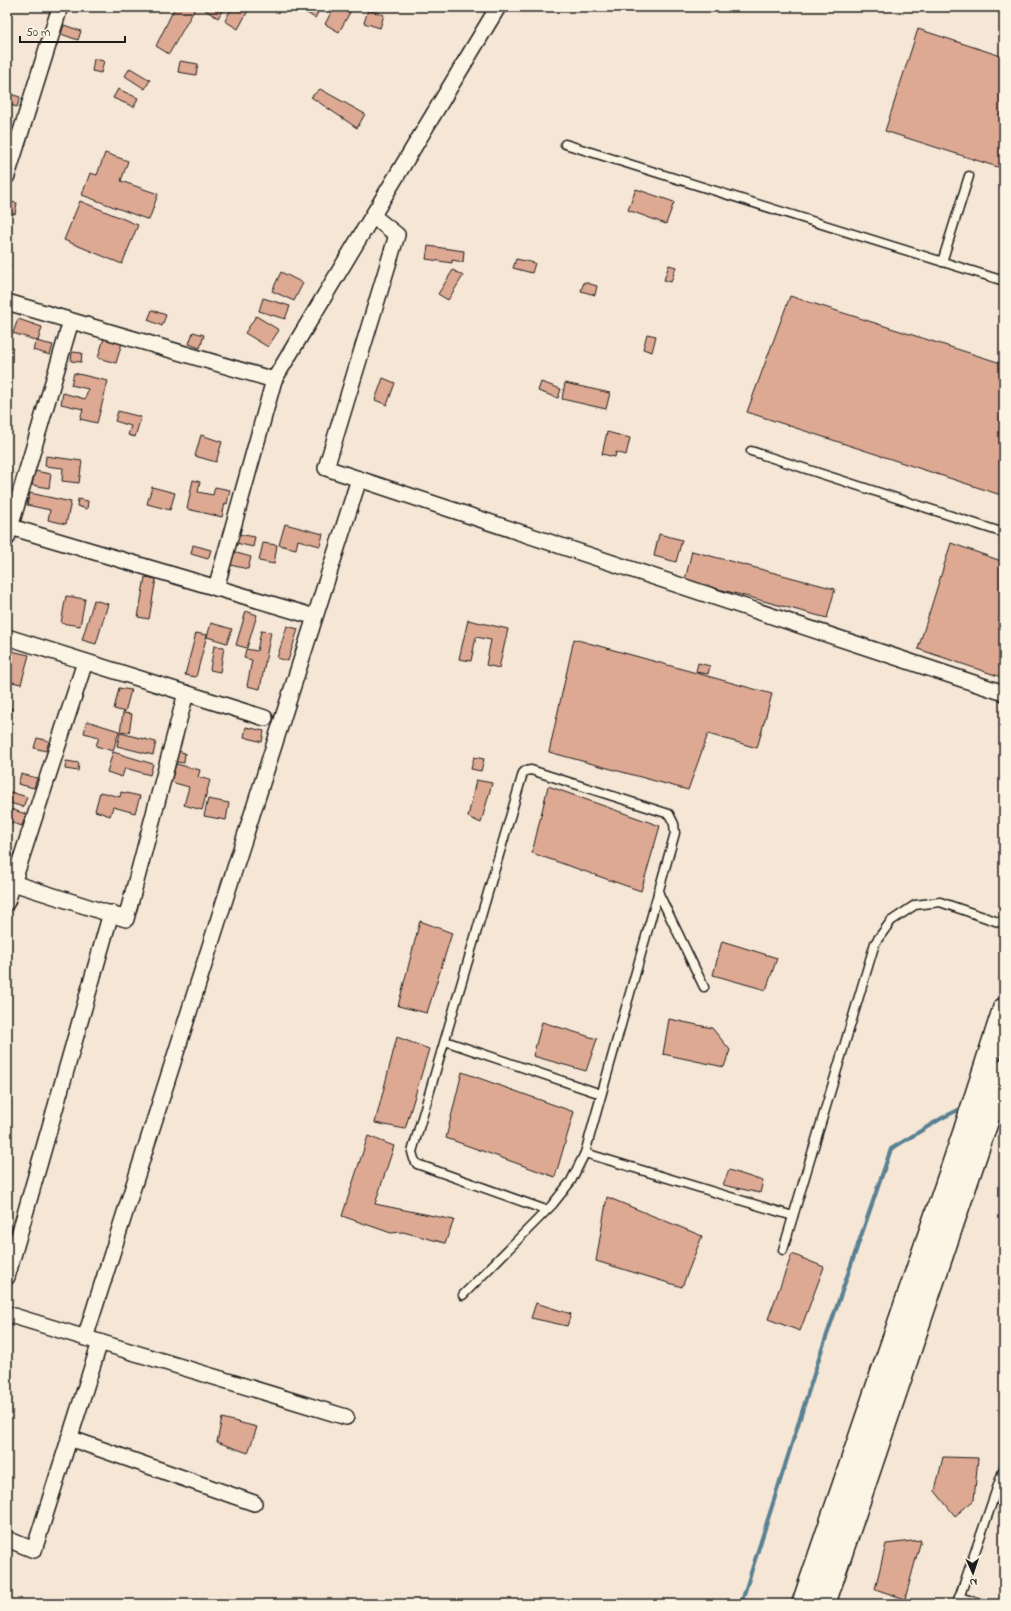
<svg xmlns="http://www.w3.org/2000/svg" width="1011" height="1611" viewBox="0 0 1011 1611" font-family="'Indie Flower',sans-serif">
<rect width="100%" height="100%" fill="#f6e6d5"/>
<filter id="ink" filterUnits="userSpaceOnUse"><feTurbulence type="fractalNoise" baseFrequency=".025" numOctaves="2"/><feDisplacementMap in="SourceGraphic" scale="8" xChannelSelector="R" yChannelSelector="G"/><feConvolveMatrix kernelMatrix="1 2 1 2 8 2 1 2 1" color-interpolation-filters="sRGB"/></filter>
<g filter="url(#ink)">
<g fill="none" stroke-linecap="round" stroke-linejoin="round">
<path stroke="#598193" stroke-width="4" d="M741 1604 821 1352 891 1149 942 1118 964 1107"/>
</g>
<g fill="#dea993" stroke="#1c1c1c">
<path d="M175 7H196L169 54 156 46Z"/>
<path d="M206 7H224L218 18 205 10Z"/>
<path d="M232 7H250L238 29 225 21Z"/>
<path d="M303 7H321L315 18 302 10Z"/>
<path d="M334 7H353L339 32 325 24Z"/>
<path d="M368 10 384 15 380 28 364 23Z"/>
<path d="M64 25 81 31 78 40 61 34Z"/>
<path d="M918 29 1004 57V169L885 131Z"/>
<path d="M94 59 104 61 101 73 92 71Z"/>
<path d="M180 61 198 64 196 75 178 72Z"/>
<path d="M130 68 150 80 145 89 125 76Z"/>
<path d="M118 89 138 98 134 107 113 98Z"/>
<path d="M320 89 365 114 357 128 311 97Z"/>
<path d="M7 93 20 97 17 107 7 104Z"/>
<path d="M105 153 128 161 121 181 158 194 149 220 82 195 90 173 97 175Z"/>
<path d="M636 189 674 202 666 224 628 210Z"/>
<path d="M7 201 17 203 15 214 7 213Z"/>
<path d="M80 201 138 225 122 264 64 240Z"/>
<path d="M428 246 464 251 463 262 452 260V263L426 259Z"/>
<path d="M516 259 535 263 532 273 513 268Z"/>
<path d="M7 264 11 265 7 279Z"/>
<path d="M669 265 676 267 671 282 664 280Z"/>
<path d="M453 270 463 276 448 300 438 294Z"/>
<path d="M281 272 303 283 294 301 272 291Z"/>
<path d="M584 282 597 286 595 295 581 291Z"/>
<path d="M790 296 1004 364V496L747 412Z"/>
<path d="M263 298 290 306 285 319 259 311Z"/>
<path d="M152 310 166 315 162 326 148 320Z"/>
<path d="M256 316 279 330 268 347 245 333Z"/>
<path d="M18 319 42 327 38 341 13 333Z"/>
<path d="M193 332 204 335 200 348 189 344Z"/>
<path d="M647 334 656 336 652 352 643 349Z"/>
<path d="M104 338 122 343 116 363 98 358Z"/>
<path d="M36 341 53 345 50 355 33 350Z"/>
<path d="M72 352 82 353 81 362 71 361Z"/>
<path d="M74 373 108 381 97 423 80 419 83 409 61 404 63 393 85 399 88 389 71 385Z"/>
<path d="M383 378 395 383 387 405 375 400Z"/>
<path d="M541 382 561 389 558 398 538 391Z"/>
<path d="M565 383 610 393 606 409 562 399Z"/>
<path d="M118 411 141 417 135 437 128 435 131 426 115 421Z"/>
<path d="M607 432 630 438 626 455 616 452 615 457 602 454Z"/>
<path d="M201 435 222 442 216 462 195 456Z"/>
<path d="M46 456 82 461 79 483 62 481 63 468 45 466Z"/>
<path d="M35 471 51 474 49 488 32 485Z"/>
<path d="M193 480 200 482 198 492 213 495 215 487 230 490 227 504 225 503 222 517 187 509Z"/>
<path d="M152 487 175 493 170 510 147 504Z"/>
<path d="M30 493 71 502 66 524 48 520 50 510 27 505Z"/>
<path d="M78 499 88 501 87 509 77 506Z"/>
<path d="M285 524 323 534 320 546 298 540 296 549 279 545Z"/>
<path d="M238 534 255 537 253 547 236 543Z"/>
<path d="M659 534 682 540 676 562 654 556Z"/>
<path d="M263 543 277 545 274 564 259 561Z"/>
<path d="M951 543 1004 562V678L918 649Z"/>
<path d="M193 545 211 550 208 559 191 554Z"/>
<path d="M692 551 835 589 827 618 685 580Z"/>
<path d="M233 552 251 557 248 569 230 565Z"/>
<path d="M145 577 156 579 149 619 138 617Z"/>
<path d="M66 596 85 599 80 626 61 623Z"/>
<path d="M94 600 108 604 96 644 82 640Z"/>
<path d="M246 611 257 615 247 648 236 645Z"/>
<path d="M468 620 508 629 499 668 486 665 491 640 476 637 471 661 459 659Z"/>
<path d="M211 623 232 629 227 643 207 637Z"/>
<path d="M287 626 298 629 288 661 277 658Z"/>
<path d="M261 631 271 632 260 689 247 686 252 660 244 658 246 649 257 651Z"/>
<path d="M196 633 207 635 196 677 185 675Z"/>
<path d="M574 639 772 694 757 748 708 734 688 790 549 752Z"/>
<path d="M214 646 224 647 220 672 210 670Z"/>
<path d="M7 650 29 655 21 684 7 681Z"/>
<path d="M698 663 710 666 708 674 696 672Z"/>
<path d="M119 688 131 690 125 712 114 709Z"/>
<path d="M7 707 12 708 7 729Z"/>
<path d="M123 713 132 714 129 733 120 732Z"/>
<path d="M87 721 119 731 113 751 96 746 99 737 84 733Z"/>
<path d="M246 727 264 731 262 742 244 737Z"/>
<path d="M120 733 156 742 153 755 117 746Z"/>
<path d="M37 738 49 741 46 751 34 748Z"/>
<path d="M178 751 185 753 184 763 176 762Z"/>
<path d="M113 752 153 764 150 775 125 768 122 777 107 772Z"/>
<path d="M474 757 484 759 481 771 471 769Z"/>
<path d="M66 761 79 763 78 771 65 769Z"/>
<path d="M176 764 200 770 198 777 210 780 202 810 184 805 189 787 171 782Z"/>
<path d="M21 774 37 778 34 788 18 784Z"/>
<path d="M476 780 492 783 481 823 468 817Z"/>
<path d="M548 786 660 826 641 891 532 853Z"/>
<path d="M7 791 27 797 23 807 7 802Z"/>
<path d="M100 792 120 797 121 792 140 796 135 813 113 807 110 816 95 811Z"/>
<path d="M208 799 229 803 226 820 204 816Z"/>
<path d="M7 808 26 814 22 826 7 821Z"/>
<path d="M420 921 452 933 427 1013 398 1006Z"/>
<path d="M722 941 777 958 766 990 713 975Z"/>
<path d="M669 1019 712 1028 730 1050 724 1067 663 1054Z"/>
<path d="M542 1022 597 1039 586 1071 533 1056Z"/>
<path d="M397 1037 429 1049 405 1129 375 1123Z"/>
<path d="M462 1072 574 1112 555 1177 446 1138Z"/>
<path d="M368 1136 394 1146 375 1204 454 1220 445 1243 403 1232 391 1233 342 1216Z"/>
<path d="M729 1170 763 1181 760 1193 723 1185Z"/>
<path d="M607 1197 702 1236 682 1287 596 1261Z"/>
<path d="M792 1254 824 1267 800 1331 768 1319Z"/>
<path d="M536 1303 571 1314 567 1326 531 1318Z"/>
<path d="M222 1418 257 1427 248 1453 217 1442Z"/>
<path d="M943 1457 978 1458 974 1500 955 1516 935 1491Z"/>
<path d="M921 1540 905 1599 875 1589 886 1544Z"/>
</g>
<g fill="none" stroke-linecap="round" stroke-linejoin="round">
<defs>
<g id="lane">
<path d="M565 144 1004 281"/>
<path d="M942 262 969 176"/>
<path d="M751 451 1004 533"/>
<path d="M658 892 704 987"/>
<path d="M445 1041 601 1094"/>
<path d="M585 1153 793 1216"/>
<path d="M783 1250 875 943 891 921 915 905 940 902 1004 924"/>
<path d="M463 1295 552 1205 571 1181 585 1153 675 833 674 824 669 814 531 770 525 771 523 773 412 1152 414 1159 417 1164 546 1210"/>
<path d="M959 1597 983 1604"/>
<path d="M957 1604 1004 1468"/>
</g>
<g id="street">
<path d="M7 176 60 7"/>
<path d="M373 216 397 235 326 468 1004 693"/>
<path d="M7 302 274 380"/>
<path d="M7 526 305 614"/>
<path d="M7 538 71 321"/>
<path d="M216 588 274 380 498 7"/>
<path d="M7 637 265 718"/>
<path d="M13 883 126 919 186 693"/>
<path d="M7 902 85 662"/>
<path d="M7 1277 111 913"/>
<path d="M7 1314 346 1417"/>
<path d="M85 1338 359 479"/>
<path d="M69 1438 254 1503"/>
<path d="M7 1539 34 1550 100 1342"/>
</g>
<g id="secondary">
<path d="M803 1604 963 1136 1004 1009"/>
<path d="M824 1604 1004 1071"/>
</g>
</defs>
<use href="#lane" stroke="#1c1c1c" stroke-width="11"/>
<use href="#street" stroke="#1c1c1c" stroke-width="18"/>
<use href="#secondary" stroke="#1c1c1c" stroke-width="25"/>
<use href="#lane" stroke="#fcf5e5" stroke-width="8"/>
<use href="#street" stroke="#fcf5e5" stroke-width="15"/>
<use href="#secondary" stroke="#fcf5e5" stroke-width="22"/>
</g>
</g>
<rect width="1011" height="1611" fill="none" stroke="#fcf5e5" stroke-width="24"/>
<rect x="12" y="12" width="987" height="1587" fill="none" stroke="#1c1c1c" stroke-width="1.5" filter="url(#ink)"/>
<g transform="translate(973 1573) rotate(177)" stroke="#fcf5e5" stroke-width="3" paint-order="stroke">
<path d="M0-3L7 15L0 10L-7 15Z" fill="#1c1c1c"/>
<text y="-6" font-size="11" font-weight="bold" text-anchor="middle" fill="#1c1c1c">N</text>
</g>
<path d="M20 36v6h105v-6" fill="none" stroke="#1c1c1c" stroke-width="2"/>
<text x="26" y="36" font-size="12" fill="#1c1c1c" stroke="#fcf5e5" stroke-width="3" paint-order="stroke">50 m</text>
</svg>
